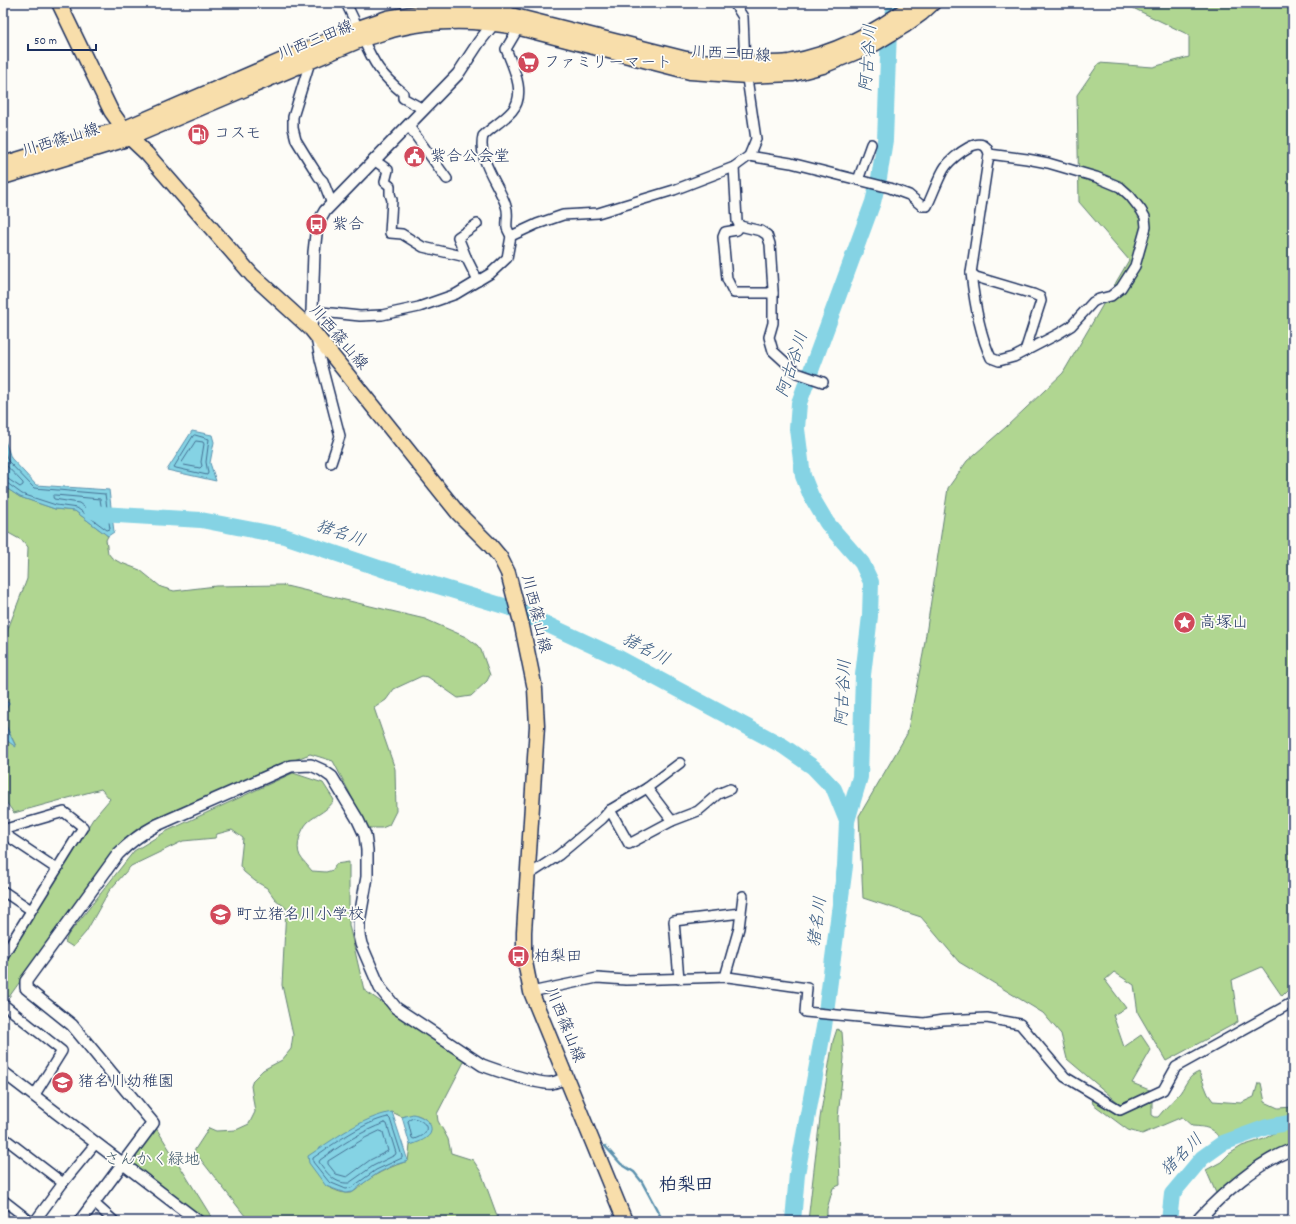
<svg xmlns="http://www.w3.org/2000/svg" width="1296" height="1224" viewBox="0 0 1296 1224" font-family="Dekko,'Klee One',sans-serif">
<rect width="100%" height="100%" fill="#fdfcf7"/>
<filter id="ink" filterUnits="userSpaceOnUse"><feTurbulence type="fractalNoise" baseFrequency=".025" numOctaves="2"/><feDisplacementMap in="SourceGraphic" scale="8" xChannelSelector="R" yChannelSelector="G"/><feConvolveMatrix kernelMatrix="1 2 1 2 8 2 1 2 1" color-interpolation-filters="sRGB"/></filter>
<g filter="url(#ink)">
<g fill="#b0d691" stroke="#668278" fill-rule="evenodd">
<path d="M1127 3H1293V985L1282 996 1262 967 1232 980 1238 1022 1166 1061 1138 1013 1134 985 1114 972 1105 980 1126 1008 1113 1015 1124 1047 1141 1035 1151 1050 1132 1083 1152 1091 1120 1104 1067 1059 1061 1034 1043 1013 959 962 921 917 863 898 859 816 907 734 923 654 948 488 967 461 1006 427 1063 373 1129 260 1079 202 1077 95 1099 63 1153 67 1189 57V35L1135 9Z"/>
<path d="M3 486 20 497 55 509 75 511 108 536 106 540 108 553 112 558 119 562 140 570 161 587 174 591 216 586 282 585 425 619 466 637 477 645 481 650 490 675 487 681 471 696 458 698 428 677 422 676 394 689 386 700 374 708 395 769 396 811 389 825 382 828H368L333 761 310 754 266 771 138 828 112 852 9 997 3 992V964L93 819 110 799 101 789 14 813 3 798V738L16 746 4 722 3 716 9 703 3 700V642L27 579 28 547 23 541 3 530Z"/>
<path d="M293 773 323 783 334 800C329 810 317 814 308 822 301 829 295 846 300 856 303 861 308 866 312 871L326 872 333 870 336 864 349 862V925L364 990 465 1060 437 1114 438 1121 448 1139 451 1153 473 1160 481 1172 499 1221H249L194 1151 209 1128 216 1131 236 1130 249 1124 255 1112 251 1086 253 1080 263 1070 282 1060 291 1049 293 1035 282 985 286 908 275 899 267 888 255 881 244 872 240 866 243 838 232 830 217 834 215 838 183 841 131 866 109 891 86 932 73 947 65 942 68 935 134 851 165 832ZM392 1112 402 1117C416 1113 419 1114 430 1123L418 1142 410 1145 408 1161C392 1166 379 1172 365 1182 361 1185 357 1190 353 1192 345 1196 333 1189 326 1186Z"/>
<path d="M837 1029 842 1032 844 1058 838 1118 840 1185 833 1188 827 1209V1221H808L820 1118 833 1041Z"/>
<path d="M1199 1072 1208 1094 1213 1101 1241 1103 1254 1097 1258 1083H1261L1265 1102 1278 1108 1293 1107V1116L1253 1125C1249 1136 1232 1138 1223 1141 1211 1128 1209 1127 1192 1126L1182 1117 1142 1134 1128 1130 1093 1104 1092 1100 1095 1097 1121 1114 1152 1101V1115L1155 1117H1158C1165 1108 1173 1101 1180 1093 1187 1083 1187 1077 1199 1072Z"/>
<path d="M153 1123 214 1221H198L123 1164Z"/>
<path d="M1293 1126V1142L1258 1160 1216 1193 1206 1170 1221 1162 1229 1154 1242 1146 1264 1139 1285 1127Z"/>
</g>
<g fill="#85d3e4" stroke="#5b91ae">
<path d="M192 431 212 435 214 442 210 463 216 481 167 470Z"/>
<path d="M3 435 11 458 36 485 109 490 114 532 108 536 75 511 55 509 20 497 3 486Z"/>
<path d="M3 700 9 703 3 716 4 722 16 747 3 738Z"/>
<path d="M392 1112 408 1161 394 1165 378 1173 361 1185 353 1192 345 1193 326 1186 309 1163 308 1156C334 1139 361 1118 392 1112Z"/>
<path d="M413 1114C422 1116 435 1123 430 1134 426 1140 416 1143 410 1145L402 1117Z"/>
</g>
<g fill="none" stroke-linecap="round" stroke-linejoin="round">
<g stroke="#457194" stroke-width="1">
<path d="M195 435 209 439 206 462 208 473 207 475 176 468 174 467 193 436Z"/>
<path d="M196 441 203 442 204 444 201 462 202 466 200 468 184 465 182 463Z"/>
<path d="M3 447 8 461 34 488 105 494 110 529 107 530 77 508 56 505 22 494 7 483H3"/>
<path d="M3 462 23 483V485L20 487 8 479 3 478"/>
<path d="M55 495 100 499 103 518 100 519 79 503 54 499 53 497Z"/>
<path d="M388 1117 390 1119 402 1156V1158L376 1170 351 1188 346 1189 329 1182 313 1162V1158C333 1144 364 1122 388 1117Z"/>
<path d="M414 1118C431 1123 430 1134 414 1139L412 1138 408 1121 409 1120Z"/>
<path d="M385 1123 387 1124 396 1153 395 1155 373 1166 349 1183C334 1184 327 1173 319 1162L320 1160C340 1146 361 1131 385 1123Z"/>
<path d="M380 1131 383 1132 388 1151 370 1160 347 1177 336 1174 328 1164V1161L365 1138Z"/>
</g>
<path stroke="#5b91ae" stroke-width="2.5" d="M605 1146 621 1164 634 1172 642 1182 663 1221"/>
<g stroke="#85d3e4" stroke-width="16">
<path d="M92 511 101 514 201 520 284 536 382 569 514 609 619 658 783 746 813 767 834 789 847 821 845 866 824 1027 797 1174 793 1221"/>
<path d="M847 821 860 777 863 675 870 616 871 582 862 563 827 523 811 496 803 476 797 429 799 403 873 202 879 178 885 140 889 30 896 3"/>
<path d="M1169 1221 1172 1194 1202 1158 1223 1143 1267 1127 1293 1122"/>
</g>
<defs>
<g id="minor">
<path d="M346 3 358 28"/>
<path d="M363 39C374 64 381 75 403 93V98L423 109"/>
<path d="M310 62 293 117V128L296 140 307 158 319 177 323 181 332 204"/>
<path d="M408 125 447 179"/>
<path d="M749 156 791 163 890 188 909 195 922 206H927C932 197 940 173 946 166 953 157 984 130 989 154L971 273C974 299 980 335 991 358L999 361 1014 357 1058 334 1071 326 1093 302 1099 299 1111 296 1121 288 1135 266 1146 227 1145 217 1141 210 1130 196 1120 187 1096 177 1048 163 1027 159 989 154"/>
<path d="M374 160 388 170 385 182 390 186V194L392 200 390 233 402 234 423 247 466 257"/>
<path d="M734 167 737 221 740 226 761 231 767 235 770 244 773 290V323L769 337 773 351 797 373 823 382"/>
<path d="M858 180 871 144"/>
<path d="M477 224 458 237 466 257 478 281"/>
<path d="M740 226 737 230 725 232 723 237 727 279 734 293H773"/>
<path d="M511 236C510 234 508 231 507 228 506 221 509 213 506 206 499 184 477 160 483 136 492 127 503 121 512 111 527 94 513 67 506 49L519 27"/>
<path d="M971 273 976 277 1033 294 1040 297 1041 301 1025 351"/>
<path d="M312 311 360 316 382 315 419 307 456 294 491 273 507 258 511 236 537 224 563 215 598 213 674 190 734 167 749 156 756 139 745 65 743 17 734 3"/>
<path d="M316 338 320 359 340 436 331 463"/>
<path d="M647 788 672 821"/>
<path d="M610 810 629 844 672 821 698 811 718 794 730 789"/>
<path d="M3 832 9 828 64 812 83 827 3 956"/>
<path d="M3 833 57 869"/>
<path d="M527 876 559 855 602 819 610 810 647 788 680 763"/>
<path d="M3 891 31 910"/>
<path d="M725 977 739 928 743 896"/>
<path d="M679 979 674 921 741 913"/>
<path d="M531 992 597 978 626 980 728 977 807 988 805 1012 924 1023 943 1020 987 1018 1020 1024 1065 1077 1120 1110 1163 1090 1176 1067 1293 1002"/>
<path d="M3 1004 62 1051 34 1096"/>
<path d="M3 1137 63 1183 96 1143"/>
<path d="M3 1200 30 1221"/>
<path d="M94 1203 114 1221"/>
<path d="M35 1221 63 1183"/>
</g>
<g id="tertiary">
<path d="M311 329 312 311 314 252 317 225 325 211 458 74 479 42 494 23"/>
<path d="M3 1072 198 1221"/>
<path d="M80 1221 153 1123 72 1025 26 988V981L118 854C130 842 142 833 157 825L291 766 311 765 322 770 332 777 358 820 365 835 367 850V877L359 922V935L361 944 380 988 396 1008 482 1065C495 1070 540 1085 552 1083 557 1082 562 1079 567 1078"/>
<path d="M1197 1221C1222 1194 1258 1162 1293 1149"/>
</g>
<path id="secondary" d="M497 20 503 13 508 3"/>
<g id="primary">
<path d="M59 3 111 111 130 138 147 154 252 275 311 329 458 513 490 545 500 557 508 573 522 626 535 689 537 726 524 932V957L531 992 625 1221"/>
<path d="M3 164 102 134 123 129 308 49 358 28 387 18 423 12 462 10 503 13 686 59C713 63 740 65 767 63 774 63 782 63 789 62 834 54 878 31 914 3"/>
<path d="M3 177 130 138 363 39C374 36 385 32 396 29 436 19 476 20 516 27L690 72 747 76 793 74 823 66 871 46 904 26 922 13 933 3"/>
</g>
</defs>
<use href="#minor" stroke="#1b2f5e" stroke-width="12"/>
<use href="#tertiary" stroke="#1b2f5e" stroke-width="14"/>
<use href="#secondary" stroke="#1b2f5e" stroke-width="15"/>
<use href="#primary" stroke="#1b2f5e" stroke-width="17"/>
<use href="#minor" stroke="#fdfcf7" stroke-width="9"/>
<use href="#tertiary" stroke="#fdfcf7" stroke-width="11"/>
<use href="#secondary" stroke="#fdfcf7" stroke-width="12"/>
<use href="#primary" stroke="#f8deab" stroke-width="14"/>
</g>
</g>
<defs>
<symbol id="supermarket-disc" viewBox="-11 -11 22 22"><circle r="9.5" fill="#d1495b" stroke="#fdfcf7"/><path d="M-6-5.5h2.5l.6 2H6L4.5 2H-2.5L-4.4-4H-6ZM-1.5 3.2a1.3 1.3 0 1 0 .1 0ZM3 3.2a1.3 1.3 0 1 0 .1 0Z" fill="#fff"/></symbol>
<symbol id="fuel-disc" viewBox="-11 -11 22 22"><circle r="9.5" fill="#d1495b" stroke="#fdfcf7"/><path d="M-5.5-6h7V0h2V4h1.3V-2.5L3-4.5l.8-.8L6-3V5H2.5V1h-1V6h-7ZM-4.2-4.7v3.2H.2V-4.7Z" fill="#fff"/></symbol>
<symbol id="civic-disc" viewBox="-11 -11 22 22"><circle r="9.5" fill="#d1495b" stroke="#fdfcf7"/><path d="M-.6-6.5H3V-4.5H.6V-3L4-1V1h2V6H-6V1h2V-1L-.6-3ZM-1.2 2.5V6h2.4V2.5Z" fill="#fff"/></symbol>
<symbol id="bus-disc" viewBox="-11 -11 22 22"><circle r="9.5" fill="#d1495b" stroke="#fdfcf7"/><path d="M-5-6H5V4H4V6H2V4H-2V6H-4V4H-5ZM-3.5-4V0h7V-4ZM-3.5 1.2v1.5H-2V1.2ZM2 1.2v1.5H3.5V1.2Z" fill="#fff"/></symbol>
<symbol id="sight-disc" viewBox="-11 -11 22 22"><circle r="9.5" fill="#d1495b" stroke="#fdfcf7"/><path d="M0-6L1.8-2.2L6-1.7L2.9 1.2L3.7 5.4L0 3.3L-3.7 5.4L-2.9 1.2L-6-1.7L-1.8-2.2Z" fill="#fff"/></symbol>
<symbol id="school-disc" viewBox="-11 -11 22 22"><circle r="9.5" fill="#d1495b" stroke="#fdfcf7"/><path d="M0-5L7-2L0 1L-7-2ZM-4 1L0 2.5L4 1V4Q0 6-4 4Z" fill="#fff"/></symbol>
</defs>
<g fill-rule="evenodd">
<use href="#supermarket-disc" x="516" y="50" width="25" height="25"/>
<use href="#fuel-disc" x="186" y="122" width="25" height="25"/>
<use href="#civic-disc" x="402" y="144" width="25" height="25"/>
<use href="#bus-disc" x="304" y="212" width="25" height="25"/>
<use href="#sight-disc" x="1172" y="610" width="25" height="25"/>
<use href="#school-disc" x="208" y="902" width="25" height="25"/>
<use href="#bus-disc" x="506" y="944" width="25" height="25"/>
<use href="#school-disc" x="50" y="1070" width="25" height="25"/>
</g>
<g text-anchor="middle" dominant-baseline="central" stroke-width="3.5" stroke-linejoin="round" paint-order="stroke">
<g font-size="16" fill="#1b2f5e" stroke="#fdfcf7">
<text transform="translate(316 41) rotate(-22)">川西三田線</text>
<text transform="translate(731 55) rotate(3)">川西三田線</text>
<text transform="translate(61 141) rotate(-17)">川西篠山線</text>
<text transform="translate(338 338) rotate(49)">川西篠山線</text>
<text transform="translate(535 614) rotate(76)">川西篠山線</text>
<text transform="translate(564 1025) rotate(68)">川西篠山線</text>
</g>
<g font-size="16" fill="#1b2f5e" stroke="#fdfcf7" text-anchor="start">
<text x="544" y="63">ファミリーマート</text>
<text x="214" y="134">コスモ</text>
<text x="430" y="157">紫合公会堂</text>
<text x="332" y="225">紫合</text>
<text x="1200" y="623">高塚山</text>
<text x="236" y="915">町立猪名川小学校</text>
<text x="534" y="957">柏梨田</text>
<text x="78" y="1082">猪名川幼稚園</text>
</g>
<g font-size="16" fill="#40596b" stroke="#fdfcf7">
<text x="152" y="1160">さんかく緑地</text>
</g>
<g font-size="17" font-style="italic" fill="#365880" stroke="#fdfcf7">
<text transform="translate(870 58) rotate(-86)">阿古谷川</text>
<text transform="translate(794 365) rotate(-72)">阿古谷川</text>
<text transform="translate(340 535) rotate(19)">猪名川</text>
<text transform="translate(645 651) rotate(27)">猪名川</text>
<text transform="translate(845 693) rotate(-87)">阿古谷川</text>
<text transform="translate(819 922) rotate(-82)">猪名川</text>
<text transform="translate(1183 1156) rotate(-45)">猪名川</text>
</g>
<g font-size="18" font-weight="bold" fill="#1b2f5e" stroke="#fdfcf7">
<text x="686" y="1186">柏梨田</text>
</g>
</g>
<rect width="1296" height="1224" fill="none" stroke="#fdfcf7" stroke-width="16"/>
<rect x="8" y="8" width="1280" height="1208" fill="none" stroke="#1b2f5e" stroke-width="1.5" filter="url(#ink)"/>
<path d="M28 44v6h68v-6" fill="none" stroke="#1b2f5e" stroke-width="2"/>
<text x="34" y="44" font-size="12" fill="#1b2f5e" stroke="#fdfcf7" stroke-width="3" paint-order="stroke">50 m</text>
</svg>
